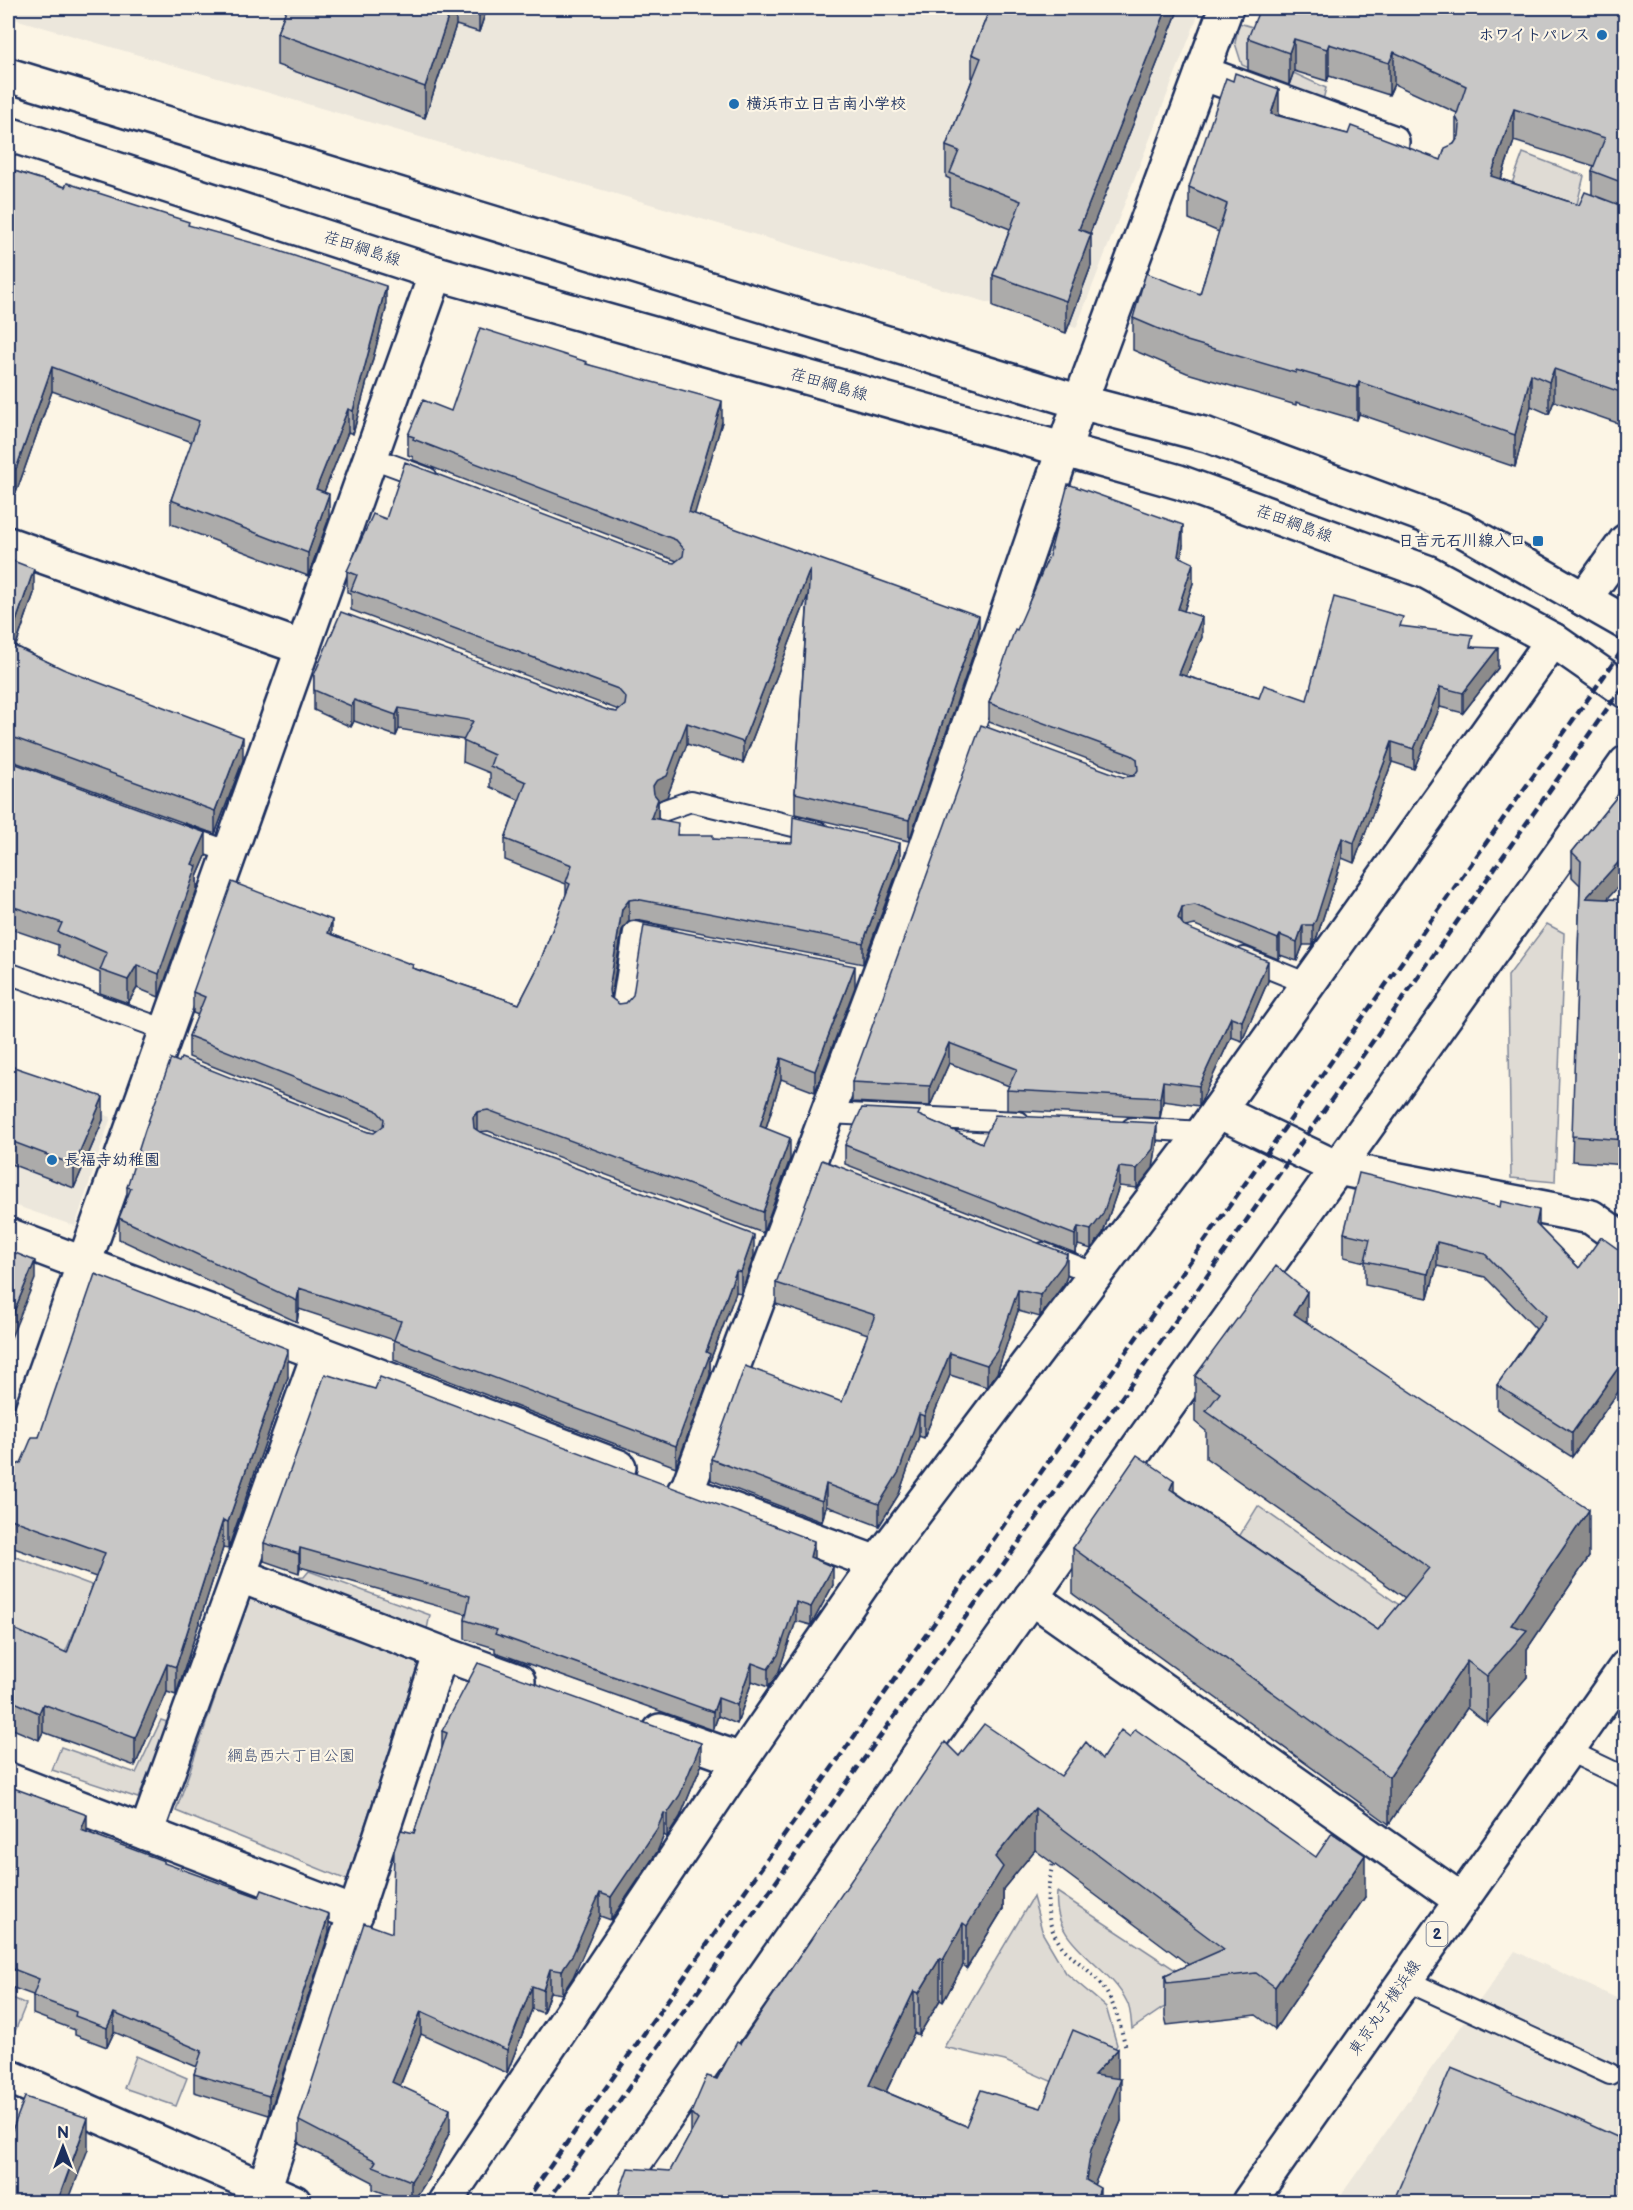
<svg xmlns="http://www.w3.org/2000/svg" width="1633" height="2210" viewBox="0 0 1633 2210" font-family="'Balsamiq Sans','Klee One',sans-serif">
<rect width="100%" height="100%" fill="#fcf5e5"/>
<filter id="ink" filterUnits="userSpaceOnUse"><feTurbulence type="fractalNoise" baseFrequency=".0167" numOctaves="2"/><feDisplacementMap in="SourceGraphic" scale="12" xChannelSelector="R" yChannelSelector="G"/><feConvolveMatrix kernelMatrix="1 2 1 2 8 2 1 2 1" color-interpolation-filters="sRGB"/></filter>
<g filter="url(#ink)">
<g fill="#ece7dc">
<path d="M8 8H1201L1076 328 8 17Z"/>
<path d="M8 1081 111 1117 75 1226 8 1203Z"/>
<path d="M1515 1951 1625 2002V2202H1336Z"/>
</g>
<g fill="#dfdbd4" stroke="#7d8599" stroke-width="1.5">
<path d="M1239 23 1256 28 1248 52 1326 88 1323 100 1242 65 1235 43Z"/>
<path d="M1523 153 1584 176 1573 220 1507 197Z"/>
<path d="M1547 924 1564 933 1555 1182 1511 1178 1508 976Z"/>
<path d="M1258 1506 1412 1614 1392 1639 1224 1561Z"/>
<path d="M8 1554 94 1586 60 1664 8 1649Z"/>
<path d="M309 1571 430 1615 427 1629 275 1579 304 1577Z"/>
<path d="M250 1595 418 1664 347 1880 176 1811Z"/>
<path d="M161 1720 170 1723 138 1798 52 1770 61 1747 136 1773Z"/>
<path d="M1057 1892 1209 1992 1163 2008 1132 2029C1131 2021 1131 2009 1127 2002 1107 1961 1051 1947 1057 1892Z"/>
<path d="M1033 1897 1043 1934 1066 1973 1106 2007 1117 2045 1099 2073 1062 2086 1005 2061 944 2047Z"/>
<path d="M8 1996 26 2004 14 2034 8 2031Z"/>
<path d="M136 2056 187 2078 176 2106 124 2088Z"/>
</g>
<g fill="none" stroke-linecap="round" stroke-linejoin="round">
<defs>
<g id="lane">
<path d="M370 457 427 478"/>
<path d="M665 810 691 801 818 832"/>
<path d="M182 835 230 852"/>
<path d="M1244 958 1308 984"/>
<path d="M8 973 166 1030"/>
<path d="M621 1013 634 932 668 939"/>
<path d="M827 1113 1019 1122"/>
<path d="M1132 1128 1203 1132"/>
<path d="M1043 1253 1096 1274"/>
<path d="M1567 1750 1626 1778"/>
<path d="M1405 1980 1610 2074"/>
</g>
<g id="street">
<path d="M1202 73 1392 142"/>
<path d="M8 544 303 648"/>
<path d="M1584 599 1626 541"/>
<path d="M1218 1111 1337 1168 1591 1217 1626 1242"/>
<path d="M8 1235 619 1467"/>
<path d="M8 1477 436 273"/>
<path d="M684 1492 877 1563"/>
<path d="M686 1493 923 857 1080 402 1226 8"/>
<path d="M239 1575 441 1653"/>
<path d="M1031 1597 1461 1900"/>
<path d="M660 1731 741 1760"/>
<path d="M8 1780 356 1914"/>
<path d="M146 1833 319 1353"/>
<path d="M264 2189 441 1653 518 1681"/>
<path d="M445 2202 741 1760 877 1563 1203 1132 1553 640"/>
<path d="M607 2202 928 1742 1626 763"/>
</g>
<g id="secondary">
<path d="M8 75 1080 402 1207 435 1461 529 1626 623"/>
<path d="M8 134 436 273 1179 482 1427 572 1553 640 1626 691"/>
<path d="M8 2076 294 2202"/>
</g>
<path id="primary" d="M1249 2202 1626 1667"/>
</defs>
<use href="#lane" stroke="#1b2f5e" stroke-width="24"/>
<use href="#street" stroke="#1b2f5e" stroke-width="38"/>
<use href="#secondary" stroke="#1b2f5e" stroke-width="38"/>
<use href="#primary" stroke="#1b2f5e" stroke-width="38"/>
<path stroke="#1b2f5e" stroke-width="4" stroke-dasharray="1.5 4.5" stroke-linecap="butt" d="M1054 1859C1046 1891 1041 1924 1066 1951 1077 1962 1091 1971 1100 1983 1115 2002 1120 2025 1126 2048"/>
<use href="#lane" stroke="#fcf5e5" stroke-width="20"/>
<use href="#street" stroke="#fcf5e5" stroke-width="33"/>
<use href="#secondary" stroke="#fcf5e5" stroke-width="33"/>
<use href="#primary" stroke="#fcf5e5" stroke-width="33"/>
<g stroke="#1b2f5e" stroke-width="4.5" stroke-dasharray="9 4.5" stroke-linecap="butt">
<path d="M525 2202 1626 645"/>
<path d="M547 2202 1050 1499 1626 682"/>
</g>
</g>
<g fill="#acabaa" stroke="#1b2f5e" stroke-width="1.5" fill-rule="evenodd">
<path d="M287 8H487L479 32 456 25 425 118 277 65V33Z"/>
<path d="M990 8H1179L1090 233 1091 266 1066 333 993 307V275L1010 229 950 205V179L946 177V146L972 80V54Z"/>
<path d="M1626 8V426L1554 401 1549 414 1531 406 1515 467 1359 414 1357 420 1296 402V405L1187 373 1133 350V318L1200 294 1219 232 1189 219V187L1279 115 1441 160 1456 141V117L1457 113 1394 84 1389 95 1329 76 1327 81 1294 71 1289 85 1248 70V38ZM1514 141 1594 166 1592 171V195L1579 205 1501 179Z"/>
<path d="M8 169 189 226 386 309 353 434 348 432 324 492 329 518 308 576 171 524V500L192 442 52 391 16 493 8 489Z"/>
<path d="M587 364 722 422 694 514 979 637 909 841 795 814V793L808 595 743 763 687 744 667 797 658 801V819L678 835 713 839 900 864 863 964 636 920 629 921 622 930 611 998 619 1004 855 987 815 1092 781 1079 766 1128 790 1159 763 1233 488 1131 479 1132 754 1256 741 1293 736 1292 710 1361V1375L676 1467 394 1360V1340L299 1309 297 1322 119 1239V1218L127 1199V1187L368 1132 374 1133 377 1131 189 1057V1036L198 1015 193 1013V992L332 934 413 968 519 1004 538 967 566 895V884L505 860V839L519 800 490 787V773L463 762 464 740 399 729 396 736 354 721 351 727 314 710V675L610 711 617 712 619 710 351 610V593L347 592V571L386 519 668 562 674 563 677 561 413 460V457L408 455V435L451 411Z"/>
<path d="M1183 545 1181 558 1193 583 1184 611 1202 637 1186 676 1259 698 1307 700 1403 627 1473 647 1498 668 1463 713 1440 707 1414 769 1392 762 1354 863 1342 858 1316 940 1313 945H1303L1297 961 1280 955 1278 959 1195 925 1185 927 1268 981 1242 1041 1231 1037 1199 1106 1163 1101 1160 1118 1007 1110V1090L1009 1086 949 1063 930 1106 852 1102V1082L1123 777 1133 776 989 722V703L1017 630Z"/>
<path d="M8 559 34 593 16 646 243 760 215 834 12 761 8 760Z"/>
<path d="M8 761 206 856 197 877V889L159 997 137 988 128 1003 100 993V973L58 955V945L8 928Z"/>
<path d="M1626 783V878L1607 899 1626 900V1165L1572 1161 1580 885 1572 877V852L1615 799Z"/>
<path d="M8 1065 103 1120 74 1188 8 1163Z"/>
<path d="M920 1116 982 1143 1157 1142 1153 1168 1137 1188 1119 1186 1103 1233 1091 1249 1078 1245 1075 1253 845 1164V1145Z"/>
<path d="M1539 1227 1579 1268 1626 1255V1381L1572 1457 1497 1409V1385L1536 1329 1485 1277 1437 1266 1428 1298 1365 1285V1262L1344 1257V1233Z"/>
<path d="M1067 1276 1064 1284 1040 1317 1018 1311 997 1373 987 1387 950 1375 924 1438 919 1436 899 1494 879 1526 826 1506 822 1522 711 1480V1459L842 1402 868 1334 776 1304V1283Z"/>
<path d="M1307 1323 1589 1557 1527 1649V1677L1487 1723 1467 1708 1389 1824 1073 1594V1548L1174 1491 1378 1630 1405 1598 1206 1458V1431L1195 1422V1376Z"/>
<path d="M288 1377 228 1549 223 1548 176 1695 167 1692 135 1766 43 1732 39 1740 8 1727V1636L67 1653 96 1577 8 1546V1467L11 1468 21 1463 39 1437Z"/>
<path d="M264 1543 814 1559 833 1585 811 1625 796 1621 778 1674 768 1687 752 1681 737 1724 718 1716 713 1730 495 1652V1648L465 1639V1620L466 1614 300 1567 299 1573 264 1561Z"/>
<path d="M442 1731 701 1766 680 1817 667 1837 664 1835 657 1852 611 1920 600 1916 573 1977 564 1990 562 1994 550 1992 543 2013 532 2009 507 2073 421 2034 400 2086 450 2131 429 2177 413 2202H407L373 2189V2182L299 2144V2121L392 1933 414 1833 442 1749Z"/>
<path d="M959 1756 1061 1776 1102 1759 1365 1897 1275 2029 1256 2015 1167 2025 1165 2017V1975L1189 1965 1035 1850 1003 1889V1909L967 1968 963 1965 943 2002 940 2000 919 2035 914 2033 886 2092 966 2126 1041 2108 1118 2079 1121 2121 1094 2185 1100 2202 670 2171 691 2133V2113L717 2079 740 2044Z"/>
<path d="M8 1786 87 1832 329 1933 269 2115 194 2092V2074L197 2067 114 2032 107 2047 75 2035V2030L33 2014V1995L8 1986Z"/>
</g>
<g fill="#8c8b8b" stroke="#1b2f5e" stroke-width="1.5">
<path d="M451 8H456V25L425 118V87Z"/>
<path d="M479 8H487L479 32Z"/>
<path d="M1167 8H1179L1079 261V229Z"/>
<path d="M1294 39V71L1289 85V53Z"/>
<path d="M1329 44V76L1327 81V49Z"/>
<path d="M1394 52V84L1389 95V63Z"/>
<path d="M1279 89V121L1271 114Z"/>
<path d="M1514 109V141L1491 207V176Z"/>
<path d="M1091 234V266L1066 333V301Z"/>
<path d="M386 286V309L353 434V411Z"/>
<path d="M52 367V391L16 493V469Z"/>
<path d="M1554 369V401L1549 414V382Z"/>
<path d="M1531 374V406L1515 467V435Z"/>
<path d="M1359 382V414L1357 420V388Z"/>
<path d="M722 401V422L689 533V512Z"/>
<path d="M348 409V432L316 512V489Z"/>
<path d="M329 494V518L308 576V553Z"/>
<path d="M1183 525V545L1178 576V556Z"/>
<path d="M1193 563V583L1178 629V609Z"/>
<path d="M34 569V593L9 665V642Z"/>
<path d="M810 569V590L743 763V742Z"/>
<path d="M979 616V637L909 841V820Z"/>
<path d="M1202 617V637L1179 694V674Z"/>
<path d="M1498 648V668L1463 713V693Z"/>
<path d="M1440 687V707L1414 769V749Z"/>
<path d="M354 700V721L351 727V706Z"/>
<path d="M399 708V729L396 736V715Z"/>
<path d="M687 723V744L667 797 658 801V820L651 818 653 807V786Z"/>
<path d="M243 737V760L215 834V811Z"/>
<path d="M1392 742V762L1354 863V843Z"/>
<path d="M206 833V856L197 877V889L159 997V974L192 864Z"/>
<path d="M1342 838V858L1316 940 1313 945V925Z"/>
<path d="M900 843V864L863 964V943Z"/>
<path d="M1626 854V878L1586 923V898Z"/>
<path d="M629 900V921L622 930 609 1011V990L622 909Z"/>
<path d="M1182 907V927L1178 918Z"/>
<path d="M332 920V941L328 933Z"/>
<path d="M1303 925V945L1297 961V942Z"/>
<path d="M1280 935V955L1278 959V939Z"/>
<path d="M1268 961V981L1242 1041V1021Z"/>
<path d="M137 965V988L128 1003V980Z"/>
<path d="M855 966V987L815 1092V1071Z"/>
<path d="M13 982V1006L8 1023V1000Z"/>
<path d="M1231 1017V1037L1199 1106V1086Z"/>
<path d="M949 1043V1063L930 1106V1086Z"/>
<path d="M781 1058V1079L760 1147V1126Z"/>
<path d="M1163 1081V1101L1160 1118V1098Z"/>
<path d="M103 1097V1120L74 1188V1165Z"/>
<path d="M477 1112V1132L473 1138V1117Z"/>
<path d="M1157 1123V1142L1153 1168 1137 1188V1169Z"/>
<path d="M790 1138V1159L763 1233V1212Z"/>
<path d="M1119 1167V1186L1103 1233 1091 1249V1230Z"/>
<path d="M1539 1210V1233L1536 1224Z"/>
<path d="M1078 1227V1245L1075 1253V1235Z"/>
<path d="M754 1235V1256L741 1293V1272Z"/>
<path d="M1437 1242V1266L1428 1298V1274Z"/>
<path d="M1067 1254V1276L1064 1284 1040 1317V1295Z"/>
<path d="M35 1261V1279L8 1345V1326Z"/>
<path d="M736 1271V1292L710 1361V1375L676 1467V1446L706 1352Z"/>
<path d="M299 1288V1309L297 1322V1301Z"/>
<path d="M1018 1290V1311L997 1373 987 1387V1365Z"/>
<path d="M1307 1292V1339L1294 1314Z"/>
<path d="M288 1349V1377L228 1549V1522Z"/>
<path d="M950 1353V1375L924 1438V1416Z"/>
<path d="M1626 1357V1381L1572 1457V1433Z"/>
<path d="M919 1414V1436L899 1494 879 1526V1504Z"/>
<path d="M1174 1480V1527L1170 1489Z"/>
<path d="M826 1484V1506L822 1522V1501Z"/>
<path d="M1589 1510V1557L1527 1649V1677L1487 1723V1676L1511 1625Z"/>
<path d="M223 1520V1548L176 1695V1667Z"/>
<path d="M814 1541V1559L810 1557Z"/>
<path d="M300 1548V1567L299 1573V1554Z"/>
<path d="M833 1567V1585L811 1625V1607Z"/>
<path d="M796 1602V1621L778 1674 768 1687V1669Z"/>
<path d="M1467 1661V1708L1389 1824V1777Z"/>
<path d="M752 1663V1681L737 1724V1705Z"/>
<path d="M167 1664V1692L135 1766V1738Z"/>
<path d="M718 1698V1716L713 1730V1712Z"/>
<path d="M43 1704V1732L39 1740V1713Z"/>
<path d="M701 1743V1766L680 1817 667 1837V1814Z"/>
<path d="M1035 1808V1850L1003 1889V1909L967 1968V1926L995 1857Z"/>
<path d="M664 1813V1835L657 1852 611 1920V1897Z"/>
<path d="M87 1815V1833L81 1830Z"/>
<path d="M1365 1855V1897L1275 2029V1987Z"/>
<path d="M600 1893V1916L573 1977 562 1994V1971Z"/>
<path d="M329 1914V1933L269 2115V2096Z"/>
<path d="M963 1923V1965L943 2002V1960Z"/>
<path d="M940 1958V2000L919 2035V1993Z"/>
<path d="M550 1969V1992L543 2013V1990Z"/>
<path d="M532 1986V2009L507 2073V2050Z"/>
<path d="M914 1991V2033L869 2127V2085Z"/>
<path d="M421 2011V2034L392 2105V2082Z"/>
<path d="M114 2013V2032L107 2047V2028Z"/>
<path d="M1118 2049V2085L1121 2079V2121L1091 2192 1086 2180 1094 2075Z"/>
<path d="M450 2109V2131L429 2177 413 2202H411V2181Z"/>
<path d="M88 2118V2149L68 2202H58Z"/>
<path d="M1100 2188V2202H1095Z"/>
</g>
<g fill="#c8c7c6" stroke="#1b2f5e" stroke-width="1.5">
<path d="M287 8H451L425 87 277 33Z"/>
<path d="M990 8H1167L1079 229 1091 234 1066 301 993 275 1021 201 950 173 959 151 946 146 981 58 972 54Z"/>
<path d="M1260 8H1626V184L1592 171 1605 138 1514 109 1491 176 1579 205 1585 192 1622 206H1626V394L1554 369 1549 382 1531 374 1515 435 1359 382 1357 388 1296 370V373L1187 341 1133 318 1146 273 1200 294 1227 204 1189 187 1226 78 1233 81 1235 73 1279 89 1271 114 1348 134 1351 126 1441 160 1445 148 1454 144 1459 136 1460 125 1456 117 1466 86 1394 52 1389 63 1329 44 1327 49 1294 39 1289 53 1248 38Z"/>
<path d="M8 169 65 187 67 183 189 222 188 225 264 246 386 286 353 411 348 409 316 489 329 494 308 553 171 500 199 421 52 367 16 469 8 466Z"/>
<path d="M480 328 587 362 586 364 722 401 689 512 979 616 909 820 795 793 810 569 743 742 687 723 667 776 656 781 653 786 654 794 658 799 651 818 678 823 677 835H713V839L792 843 793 817 900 843 863 943 636 899 629 900 622 909 609 990 610 997 619 1004 626 1003 633 995 644 925 855 966 815 1071 781 1058 760 1126 790 1138 763 1212 488 1110 477 1112 473 1117 474 1128 480 1132 754 1235 741 1272 736 1271 706 1352 710 1354 676 1446 394 1340 401 1321 299 1288 297 1301 119 1218 131 1188 127 1187 145 1130 171 1059 179 1062 181 1058 368 1132 374 1133 383 1126 384 1119 376 1110 189 1036 205 997 193 992 232 882 332 920 328 933 413 965 412 968 519 1004 538 967 570 884 566 882 572 865 505 839 526 782 490 766 494 755 463 741 473 721 399 708 396 715 354 700 351 706 314 690V675L341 612 610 711 617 712 625 705 626 698 618 689 351 590 357 575 347 571 373 514 386 519 405 462 668 562 674 563 683 556 684 549 676 540 413 439 414 437 408 435 423 400 451 411Z"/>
<path d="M1068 484 1183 525 1178 556 1193 563 1178 609 1202 617 1179 674 1259 698 1264 685 1307 700 1334 597 1403 617 1400 626 1473 635 1470 647 1498 648 1463 693 1440 687 1414 749 1392 742 1354 843 1342 838 1316 920 1313 925H1303L1297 942 1280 935 1278 939 1195 905 1182 907 1178 918 1185 927 1268 961 1242 1021 1231 1017 1199 1086 1163 1081 1160 1098 1007 1090 1017 1069 949 1043 930 1086 852 1082 981 725 1123 777 1134 776 1138 770 1137 759 1131 755 989 703 1015 629 1017 630 1049 556Z"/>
<path d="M8 559 34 569 9 642 8 641Z"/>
<path d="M12 645 63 669 243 737 215 811 12 737H8V659Z"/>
<path d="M8 761 206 833 192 864 197 866 159 974 137 965 128 980 100 970 107 953 58 932 62 923 8 905Z"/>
<path d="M1626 783V854L1586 898 1626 900V1140L1572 1136 1581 861 1572 852 1615 799Z"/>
<path d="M8 981 13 982 8 1000Z"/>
<path d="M8 1065 103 1097 74 1165 8 1140Z"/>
<path d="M862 1108 920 1111 918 1115 982 1143 995 1115 1157 1123 1153 1149 1137 1169 1119 1167 1103 1214 1091 1230 1078 1227 1075 1235 845 1145Z"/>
<path d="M822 1160 1067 1254 1064 1263 1040 1295 1018 1290 997 1351 987 1365 950 1353 924 1416 919 1414 899 1472 879 1504 826 1484 822 1501 711 1459 745 1366 842 1402 875 1315 776 1283Z"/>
<path d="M1359 1173 1500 1207 1501 1201 1539 1210 1536 1224 1579 1268 1601 1237 1626 1255V1357L1572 1433 1497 1385 1546 1316 1485 1254 1437 1242 1428 1274 1365 1261 1370 1239 1344 1233Z"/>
<path d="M8 1250 35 1261 8 1326Z"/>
<path d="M1276 1266 1307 1292 1294 1314 1589 1510 1511 1625 1527 1630 1487 1676 1467 1661 1389 1777 1073 1548 1137 1455 1174 1480 1170 1489 1378 1630 1429 1568 1206 1411 1220 1393 1195 1376Z"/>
<path d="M95 1274 288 1349 228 1522 223 1520 176 1667 167 1664 135 1738 43 1704 39 1713 8 1699V1636L12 1637 14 1629 67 1653 105 1553 8 1518V1467L11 1468 21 1463 32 1437H39Z"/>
<path d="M325 1374 375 1389 380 1377 814 1541 810 1557 833 1567 811 1607 796 1602 778 1655 768 1669 752 1663 737 1705 718 1698 713 1712 495 1634 497 1630 465 1620 470 1596 300 1548 299 1554 264 1543Z"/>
<path d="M478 1663 701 1743 680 1795 667 1814 664 1813 657 1829 611 1897 600 1893 573 1954 564 1967 562 1971 550 1969 543 1990 532 1986 507 2050 421 2011 392 2082 450 2109 429 2154 411 2181 373 2166 376 2161 299 2121 364 1923 392 1933 394 1851 401 1830 414 1833 447 1733 442 1731Z"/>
<path d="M984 1724 1061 1776 1086 1742 1102 1759 1121 1730 1130 1737 1135 1729 1316 1857 1332 1833 1365 1855 1275 1987 1256 1973 1167 1983 1165 1975 1224 1949 1035 1808 995 1857 1003 1867 967 1926 963 1923 943 1960 940 1958 919 1993 914 1991 869 2085 966 2126 981 2090 1041 2108 1073 2030 1118 2049 1094 2075 1121 2079 1091 2150 1086 2180 1100 2188 1095 2202H616L628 2168 670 2171 698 2120 691 2113 707 2076 717 2079 737 2042 740 2044 945 1742 959 1756Z"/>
<path d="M8 1786 87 1815 81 1830 164 1861V1863L259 1897 262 1890 329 1914 269 2096 194 2074 202 2051 114 2013 107 2028 75 2016 76 2012 33 1996 39 1979 8 1967Z"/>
<path d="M1451 2068 1575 2118 1626 2141V2202H1393Z"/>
<path d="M25 2097 88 2118 58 2200 64 2202H8V2141Z"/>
</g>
</g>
<g fill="#1f6fb2" stroke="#fcf5e5" stroke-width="2">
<circle cx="1602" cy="35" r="6"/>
<circle cx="734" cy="104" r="6"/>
<rect x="1532" y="535" width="12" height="12" rx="3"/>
<circle cx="52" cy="1160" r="6"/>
</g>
<g text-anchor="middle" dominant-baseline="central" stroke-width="4.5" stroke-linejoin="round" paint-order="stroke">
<rect fill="#fcf5e5" stroke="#5e6a86" stroke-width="1.5" x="1426.5" y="1922" width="21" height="24" rx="4.5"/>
<g font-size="15" font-weight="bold" fill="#1b2f5e">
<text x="1437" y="1934">2</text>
</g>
<g font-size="16" font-weight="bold" fill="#1b2f5e" stroke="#fcf5e5" text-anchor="end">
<text x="1590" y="35">ホワイトパレス</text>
<text x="746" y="104" text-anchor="start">横浜市立日吉南小学校</text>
<text x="1526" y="541">日吉元石川線入口</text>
<text x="64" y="1160" text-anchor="start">長福寺幼稚園</text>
</g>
<g font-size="16" fill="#1b2f5e" stroke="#fcf5e5">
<text transform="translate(362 249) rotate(18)">荏田綱島線</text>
<text transform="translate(829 385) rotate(16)">荏田綱島線</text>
<text transform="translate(1294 524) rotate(20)">荏田綱島線</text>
<text transform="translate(1385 2008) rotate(-55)">東京丸子横浜線</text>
</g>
<g font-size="16" fill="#425176" stroke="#fcf5e5">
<text x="291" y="1756">綱島西六丁目公園</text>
</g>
</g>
<rect width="1633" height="2210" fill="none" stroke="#fcf5e5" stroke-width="30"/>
<rect x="15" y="15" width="1603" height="2180" fill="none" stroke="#1b2f5e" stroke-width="2" filter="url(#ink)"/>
<g transform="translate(63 2147)" stroke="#fcf5e5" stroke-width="4.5" paint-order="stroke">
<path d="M0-4.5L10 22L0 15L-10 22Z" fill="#1b2f5e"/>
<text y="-9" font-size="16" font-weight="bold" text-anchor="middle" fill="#1b2f5e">N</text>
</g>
</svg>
